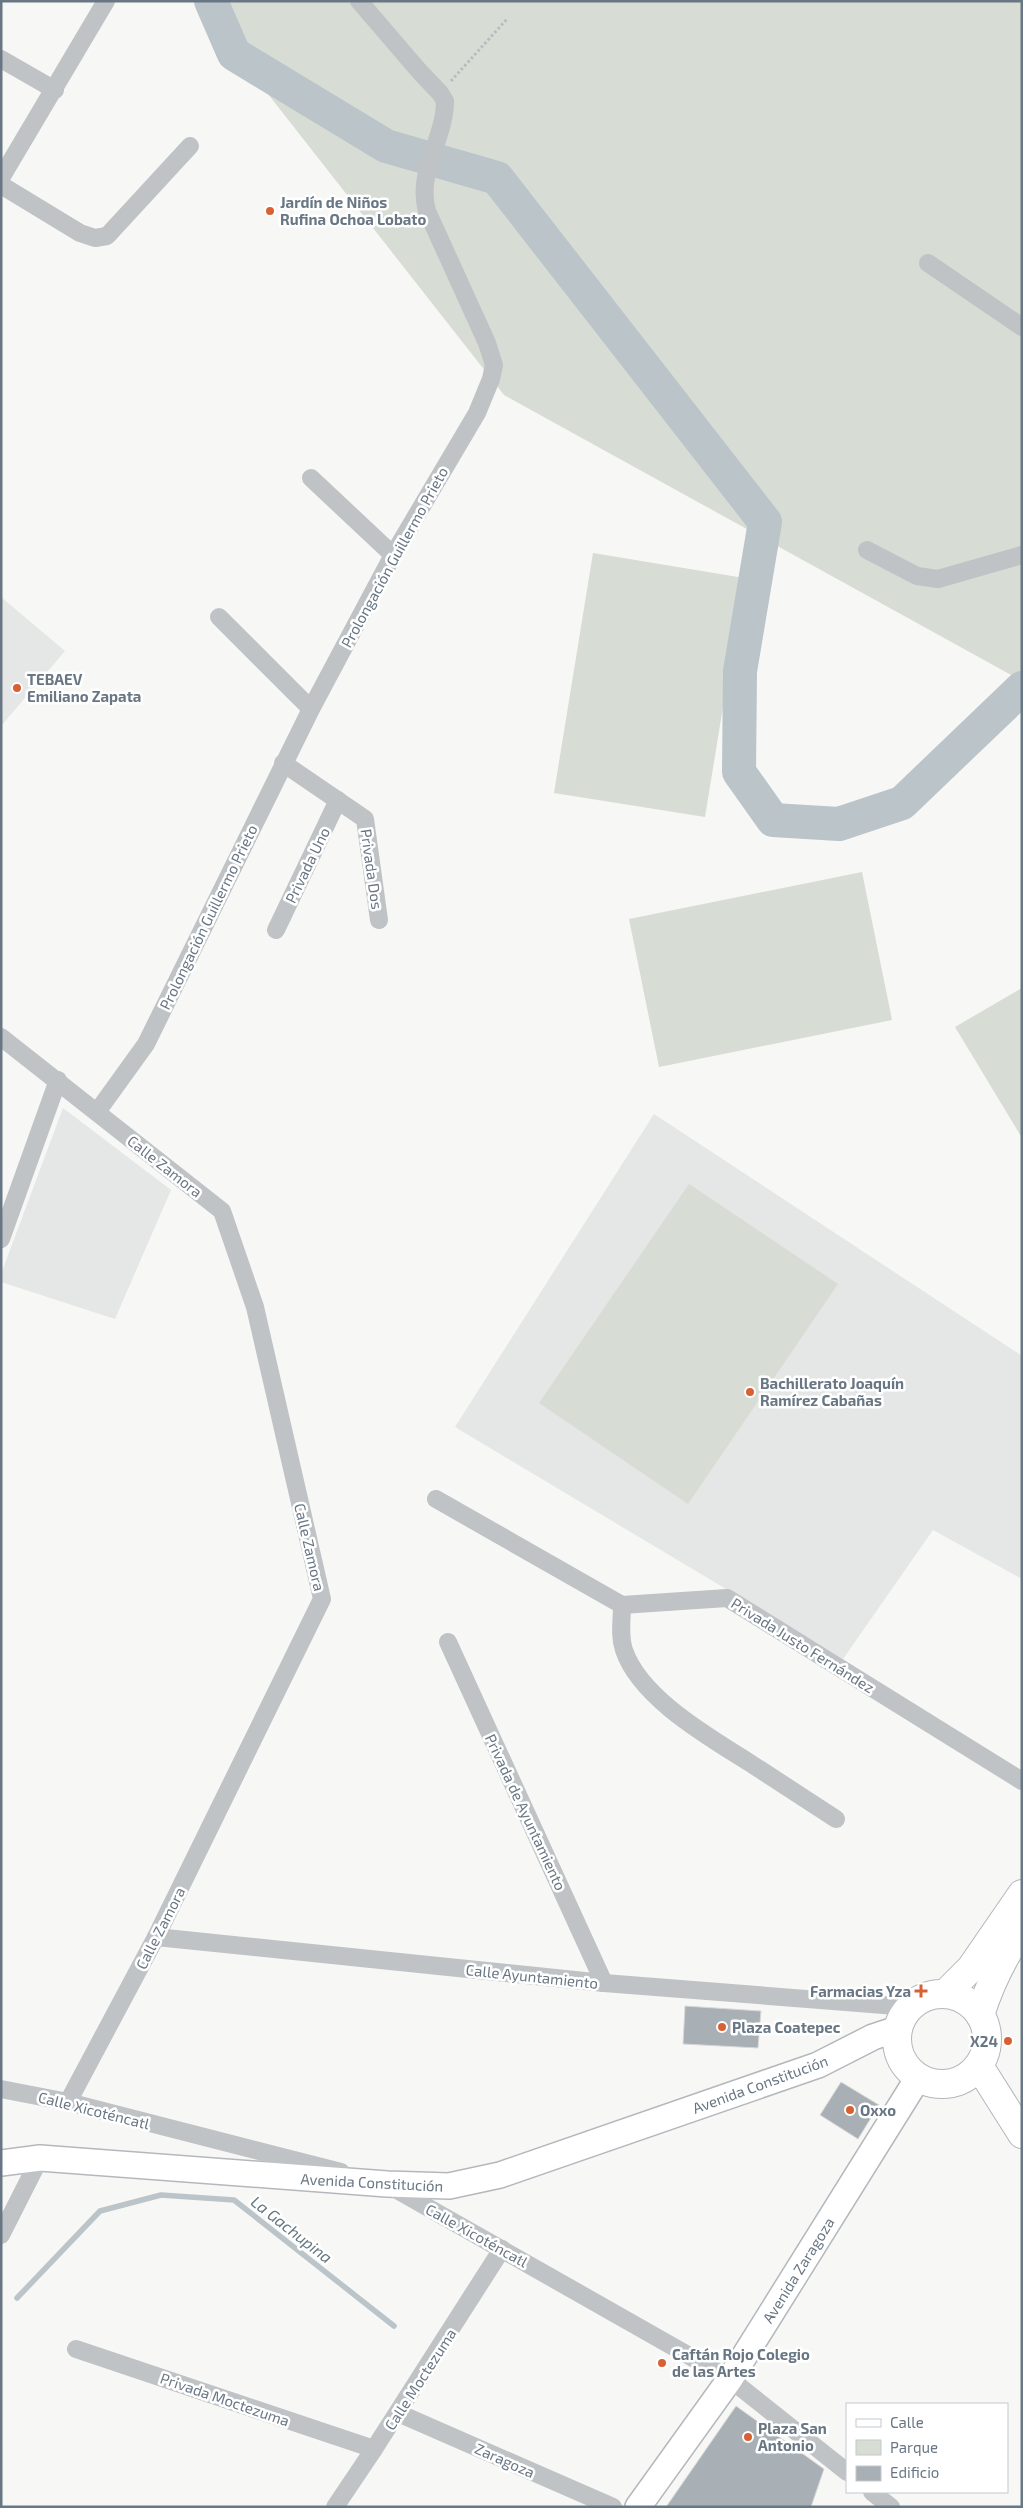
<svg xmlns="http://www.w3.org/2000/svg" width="1023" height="2508" viewBox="0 0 1023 2508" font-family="'Exo 2',sans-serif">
<rect width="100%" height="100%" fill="#f7f7f5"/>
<g fill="#e5e6e6">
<path d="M1 597 65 651 1 726Z"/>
<path d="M63 1108 171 1190 115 1319 1 1282V1274Z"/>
<path d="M654 1114 1022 1356V1579L933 1530 843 1659 455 1427Z"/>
</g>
<g fill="#d7dcd4">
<path d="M195 1H1022V681L504 395Z"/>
<path d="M593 553 744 578 705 817 554 793Z"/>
<path d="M862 872 892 1020 659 1067 629 919Z"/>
<path d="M1022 988V1138L955 1027Z"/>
<path d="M689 1184 838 1284 688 1504 539 1403Z"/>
</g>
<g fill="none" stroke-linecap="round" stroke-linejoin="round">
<path stroke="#bac4c9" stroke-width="5.5" d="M17 2298 100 2211 161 2195 234 2200 394 2326"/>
<path stroke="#bac4c9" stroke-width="34" d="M211 1 234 54 386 146 497 178 765 522 740 671 739 772 773 820 839 824 902 803 1022 688"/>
</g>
<g fill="#a9b0b5" stroke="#d9d9d7">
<path d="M685 2006 761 2011 758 2048 683 2044Z"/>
<path d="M841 2082 879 2105 858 2139 820 2115Z"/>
<path d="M736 2406 824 2469 811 2507H666Z"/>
</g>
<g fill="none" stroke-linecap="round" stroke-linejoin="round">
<defs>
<g id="secondary">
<path d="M1 2163 40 2158 387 2184 449 2186 500 2175 818 2065 873 2037 897 2029"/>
<path d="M638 2507 730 2379 918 2078"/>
</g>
<g id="primary">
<circle cx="942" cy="2039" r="45"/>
<path d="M945 1994 971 1968 1022 1894"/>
<path d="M980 2015C990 1983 1003 1957 1022 1929"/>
<path d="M979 2066 1022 2134"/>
</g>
</defs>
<use href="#secondary" stroke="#b4b8bd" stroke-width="28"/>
<use href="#primary" stroke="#b2b7bb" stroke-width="30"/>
<path stroke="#b9bcbe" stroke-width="3" stroke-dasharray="2.5 2.5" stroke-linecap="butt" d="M451 81 507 19"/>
<g stroke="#bfc3c6" stroke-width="18">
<path d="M1 59 55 90"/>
<path d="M1 178 106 1"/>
<path d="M1 185 80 233 95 238 107 236 190 146"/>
<path d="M928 263 1022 327"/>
<path d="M311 478 393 555"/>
<path d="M867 550 917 576 938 579 1022 555"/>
<path d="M219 617 311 709"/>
<path d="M283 763 365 819 379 920"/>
<path d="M276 930 338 800"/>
<path d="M1 1037 222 1211 255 1307 322 1599 156 1937 68 2102"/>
<path d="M97 1112 146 1044 311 709 393 555 477 413 491 379 494 365 487 343 427 211C416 172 445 139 445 101L440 93 420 72 359 1"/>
<path d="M1 1239 58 1080"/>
<path d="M436 1499 622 1605 727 1598 1022 1781"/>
<path d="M622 1605C622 1620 619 1636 624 1650 640 1698 709 1737 750 1763 778 1781 807 1800 836 1819"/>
<path d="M448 1642 604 1983"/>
<path d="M156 1937 604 1983 909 2007"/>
<path d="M1 2089 68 2102 341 2172"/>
<path d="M390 2186 730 2379 847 2472"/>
<path d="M1 2235 40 2158"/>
<path d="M76 2349 374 2449"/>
<path d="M398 2413 613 2507"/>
<path d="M872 2492 891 2507"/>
<path d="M335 2507 374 2449 502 2249"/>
</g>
<use href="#secondary" stroke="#fff" stroke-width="25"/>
<use href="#primary" stroke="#fff" stroke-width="28"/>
</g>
<g fill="#d76135" stroke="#fff" stroke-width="2">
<circle cx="270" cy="211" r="5"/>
<circle cx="17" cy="688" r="5"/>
<circle cx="750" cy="1392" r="5"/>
<path d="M918.5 1983.5h5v5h5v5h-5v5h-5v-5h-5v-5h5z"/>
<circle cx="722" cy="2027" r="5"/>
<circle cx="1008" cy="2041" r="5"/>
<circle cx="850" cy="2110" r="5"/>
<circle cx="662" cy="2363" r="5"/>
<circle cx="748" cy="2437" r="5"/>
</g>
<g text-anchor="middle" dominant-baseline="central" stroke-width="5" stroke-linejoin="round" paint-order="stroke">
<g font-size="15" font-weight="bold" fill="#697784" stroke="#fff" text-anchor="start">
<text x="280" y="202">Jardín de Niños<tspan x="280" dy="17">Rufina Ochoa Lobato</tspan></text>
<text x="27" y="679">TEBAEV<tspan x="27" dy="17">Emiliano Zapata</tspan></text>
<text x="760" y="1383">Bachillerato Joaquín<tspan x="760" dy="17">Ramírez Cabañas</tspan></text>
<text x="911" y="1991" text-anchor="end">Farmacias Yza</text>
<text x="732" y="2027">Plaza Coatepec</text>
<text x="998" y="2041" text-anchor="end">X24</text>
<text x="860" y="2110">Oxxo</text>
<text x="672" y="2354">Caftán Rojo Colegio<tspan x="672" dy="17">de las Artes</tspan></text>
<text x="758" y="2428">Plaza San<tspan x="758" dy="17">Antonio</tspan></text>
</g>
<g font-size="15" fill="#697784" stroke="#fff">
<text transform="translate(394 557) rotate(-61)">Prolongación Guillermo Prieto</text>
<text transform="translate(307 865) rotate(-64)">Privada Uno</text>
<text transform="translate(372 869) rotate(82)">Privada Dos</text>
<text transform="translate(208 917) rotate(-64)">Prolongación Guillermo Prieto</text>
<text transform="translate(165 1166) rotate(38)">Calle Zamora</text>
<text transform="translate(310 1547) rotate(77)">Calle Zamora</text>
<text transform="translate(803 1645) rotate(32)">Privada Justo Fernández</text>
<text transform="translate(526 1812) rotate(65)">Privada de Ayuntamiento</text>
<text transform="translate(160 1928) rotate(-63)">Calle Zamora</text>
<text transform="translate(532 1976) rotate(6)">Calle Ayuntamiento</text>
<text transform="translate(760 2084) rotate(-20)">Avenida Constitución</text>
<text transform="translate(94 2110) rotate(14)">Calle Xicoténcatl</text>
<text transform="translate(372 2182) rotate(3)">Avenida Constitución</text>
<text transform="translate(477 2235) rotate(29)">Calle Xicoténcatl</text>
<text transform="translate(798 2270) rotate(-58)">Avenida Zaragoza</text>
<text transform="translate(420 2379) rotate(-57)">Calle Moctezuma</text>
<text transform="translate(225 2399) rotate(19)">Privada Moctezuma</text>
<text transform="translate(505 2460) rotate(24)">Zaragoza</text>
</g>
<g font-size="16" font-style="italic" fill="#64777f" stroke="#fff">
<text transform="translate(292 2229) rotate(38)">La Gachupina</text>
</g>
</g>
<rect width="1023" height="2508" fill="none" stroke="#697784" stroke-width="5"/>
<rect x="846" y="2403" width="162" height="90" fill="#ffffff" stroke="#c3c9ce"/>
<rect x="856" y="2419" width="25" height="8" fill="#ffffff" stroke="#c3c9ce"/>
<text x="890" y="2428" font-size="15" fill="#697784">Calle</text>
<rect x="856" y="2440" width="25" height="15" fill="#d7dcd4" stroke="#c3c9ce"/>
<text x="890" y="2453" font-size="15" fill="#697784">Parque</text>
<rect x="856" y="2466" width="25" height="15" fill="#a9b0b5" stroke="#c3c9ce"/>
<text x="890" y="2478" font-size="15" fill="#697784">Edificio</text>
</svg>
